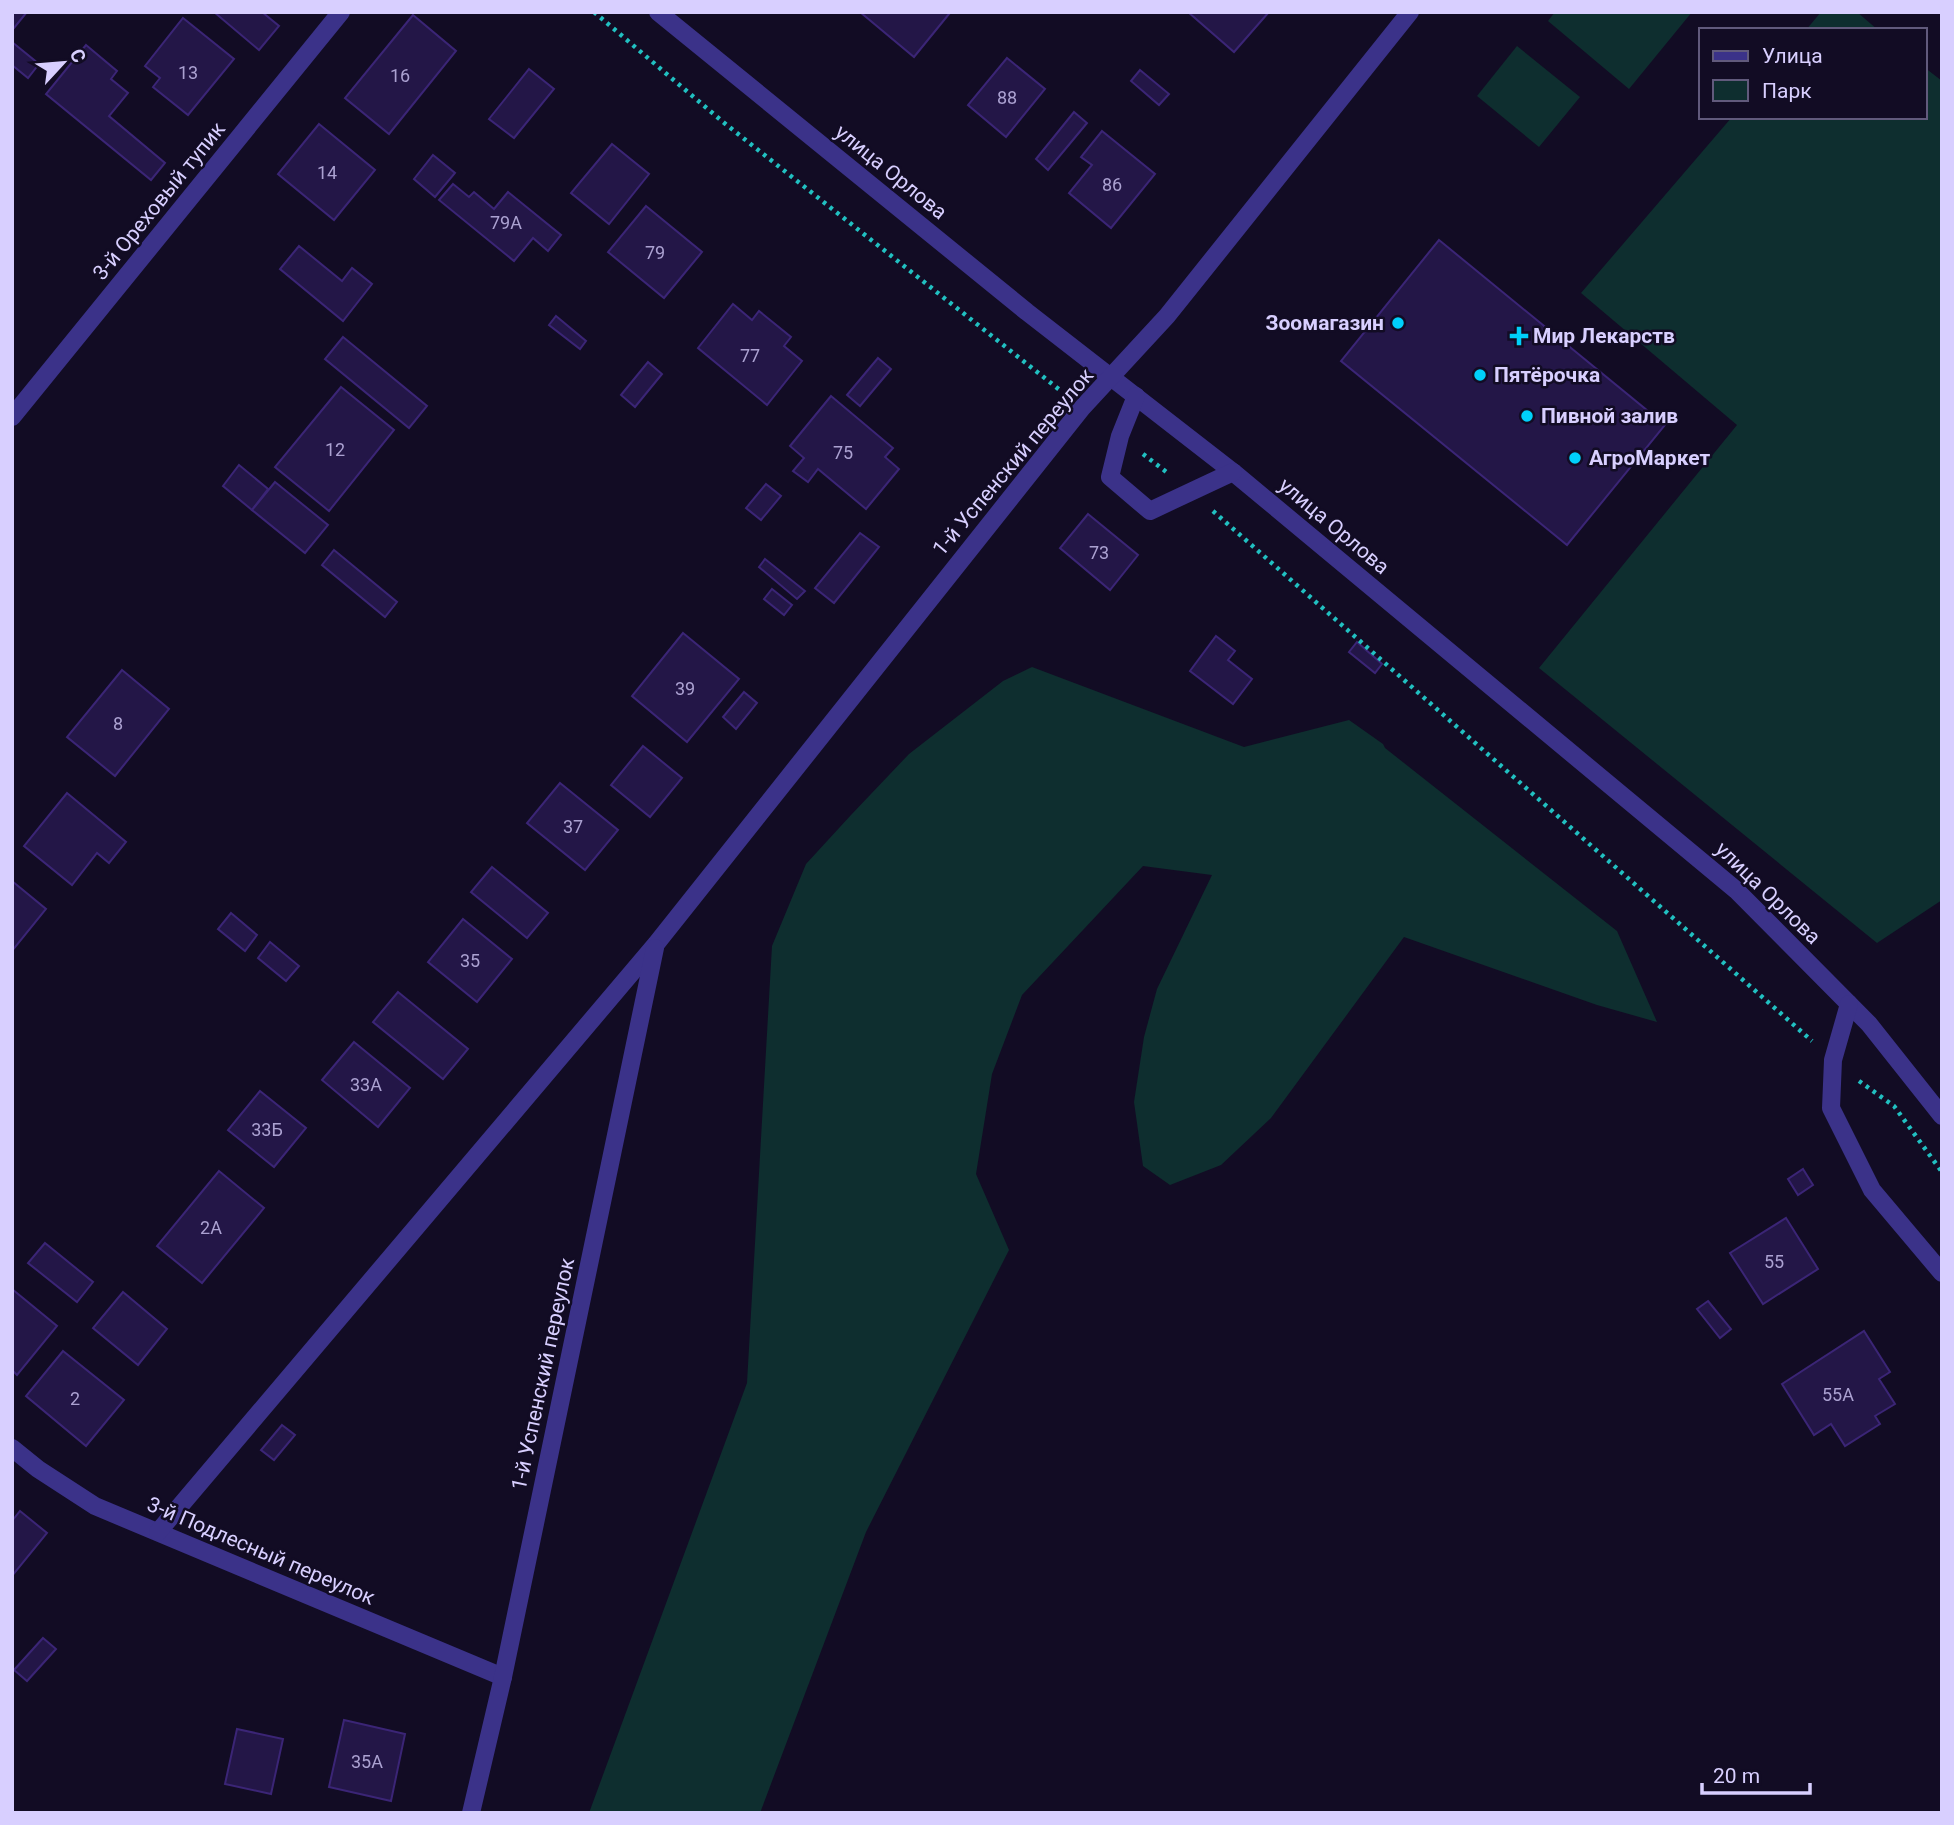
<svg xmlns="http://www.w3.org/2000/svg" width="1954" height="1825" viewBox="0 0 1954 1825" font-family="Roboto,sans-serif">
<rect width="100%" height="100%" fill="#120c24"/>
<g fill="#0e2e2f">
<path d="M1555 12H1692L1629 89 1548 21Z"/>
<path d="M1821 12H1857L1878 30H1806Z"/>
<path d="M1517 46 1580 97 1539 147 1477 96Z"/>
<path d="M1924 67 1942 81V900L1877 943 1539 668 1737 425 1581 293 1732 117H1924Z"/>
<path d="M1032 667 1244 747 1349 720 1383 744 1385 748 1617 931 1657 1022 1597 1005 1404 937 1271 1118 1221 1165 1170 1185 1143 1166 1134 1102 1144 1037 1157 989 1212 875 1143 866 1022 995 992 1074 976 1174 1009 1250 866 1532 760 1813H589L747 1383 772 946 806 864 851 815 909 754 1003 681Z"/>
</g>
<g fill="#231647" stroke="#3b2576" stroke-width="2">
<path d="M12 12H27L14 28 12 27Z"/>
<path d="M214 12H262L279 26 259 50Z"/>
<path d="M860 12H947L949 14 914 57Z"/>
<path d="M1188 12H1269L1234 52Z"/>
<path d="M413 15 456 51 389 134 345 98Z"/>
<path d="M183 18 234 59 188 115 153 87 160 78 145 66Z"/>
<path d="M12 42 39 64 28 78 12 65Z"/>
<path d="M86 45 117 71 111 79 128 93 109 116 165 163 151 180 46 94Z"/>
<path d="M1007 58 1045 89 1006 137 968 105Z"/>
<path d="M529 69 554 89 514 138 489 119Z"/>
<path d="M1140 70 1169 94 1159 105 1131 81Z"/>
<path d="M1074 112 1087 123 1048 170 1036 159Z"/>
<path d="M319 124 375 170 334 220 278 174Z"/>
<path d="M1102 131 1155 174 1111 228 1069 193 1092 165 1081 157Z"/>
<path d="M612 144 649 174 609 224 571 193Z"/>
<path d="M433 155 455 173 435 197 414 179Z"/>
<path d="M453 184 469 197 474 192 494 209 508 192 561 235 548 251 533 238 514 261 439 200Z"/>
<path d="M646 206 702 252 664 298 608 252Z"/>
<path d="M1439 240 1665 425 1567 545 1341 361Z"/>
<path d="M299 246 342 281 352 268 372 284 343 321 280 269Z"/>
<path d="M733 304 752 320 759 311 791 337 784 346 802 361 767 405 698 348Z"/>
<path d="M556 316 586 341 580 349 549 325Z"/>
<path d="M343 337 427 406 409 428 325 359Z"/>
<path d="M878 358 891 369 860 406 847 395Z"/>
<path d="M648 362 662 374 635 407 621 395Z"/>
<path d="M341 387 394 430 329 511 275 467Z"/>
<path d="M831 396 893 448 885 457 899 469 866 509 818 469 808 482 793 471 804 458 790 446Z"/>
<path d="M239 465 268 489 252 510 223 486Z"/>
<path d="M275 482 328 525 305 553 252 510Z"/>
<path d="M766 484 781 496 761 520 746 508Z"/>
<path d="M1088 514 1138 555 1110 590 1060 548Z"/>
<path d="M860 533 879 547 834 603 815 588Z"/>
<path d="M334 550 397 602 385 617 322 565Z"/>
<path d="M765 559 805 591 797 599 759 567Z"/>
<path d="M772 589 792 605 784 615 764 599Z"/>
<path d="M683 633 739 679 687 742 632 696Z"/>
<path d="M1216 636 1235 651 1228 660 1252 679 1233 704 1190 671Z"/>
<path d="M1357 642 1382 664 1375 673 1349 652Z"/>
<path d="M122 670 169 709 115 776 67 737Z"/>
<path d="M744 692 757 703 736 729 723 717Z"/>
<path d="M643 746 682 778 650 817 611 785Z"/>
<path d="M560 783 618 830 585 870 527 823Z"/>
<path d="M67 793 126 842 109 863 97 853 72 885 24 846Z"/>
<path d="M492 867 548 913 527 938 471 892Z"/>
<path d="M12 881 46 909 12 951Z"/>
<path d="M231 913 257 935 245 951 218 929Z"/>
<path d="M463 919 512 959 477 1002 428 962Z"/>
<path d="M270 942 299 966 286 981 258 958Z"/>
<path d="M398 992 468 1049 443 1079 373 1022Z"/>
<path d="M354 1042 410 1088 378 1127 322 1080Z"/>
<path d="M260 1091 306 1128 274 1167 228 1130Z"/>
<path d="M1803 1169 1813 1185 1798 1195 1788 1179Z"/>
<path d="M219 1171 264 1208 202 1283 157 1246Z"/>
<path d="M1786 1218 1818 1269 1763 1304 1730 1253Z"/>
<path d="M45 1243 93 1282 77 1302 28 1263Z"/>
<path d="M12 1289 57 1326 17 1375 12 1370Z"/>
<path d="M123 1292 167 1329 138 1365 93 1328Z"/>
<path d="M1708 1301 1731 1329 1720 1338 1697 1309Z"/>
<path d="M1864 1331 1890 1372 1879 1379 1895 1404 1875 1416 1880 1424 1845 1446 1831 1424 1814 1435 1782 1384Z"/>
<path d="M63 1351 124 1400 86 1446 26 1396Z"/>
<path d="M282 1425 295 1435 274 1460 261 1450Z"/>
<path d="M20 1511 47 1533 12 1576V1521Z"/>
<path d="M43 1638 56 1649 27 1681 14 1670Z"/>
<path d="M344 1720 405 1734 391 1801 329 1787Z"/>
<path d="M237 1729 283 1739 271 1794 225 1784Z"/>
</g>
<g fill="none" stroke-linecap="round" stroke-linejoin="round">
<g stroke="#21c0c1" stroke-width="4.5" stroke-dasharray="3.5 5" stroke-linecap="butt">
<path d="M594 12 723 122 1061 391"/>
<path d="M1143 454 1169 474"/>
<path d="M1213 511 1812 1041"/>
<path d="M1859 1081 1894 1106 1942 1172"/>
</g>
<g stroke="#3b3289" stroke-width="18">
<path d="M658 12 1027 312 1233 472 1736 890 1869 1024 1942 1116"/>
<path d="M1136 396 1120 436 1110 477 1150 511 1233 472"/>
<path d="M12 417 341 12"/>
<path d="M1849 1004 1833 1060 1831 1108 1872 1190 1942 1273"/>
<path d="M12 1448 38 1469 95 1506 503 1677"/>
<path d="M158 1532 656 944 1082 408 1167 316 1410 12"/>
<path d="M471 1813 503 1677 655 948"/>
</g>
</g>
<g fill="#00d0fa" stroke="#120c24" stroke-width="2.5">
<circle cx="1398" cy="323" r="7"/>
<path d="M1515.5 325.5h7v7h7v7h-7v7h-7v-7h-7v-7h7z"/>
<circle cx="1480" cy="375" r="7"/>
<circle cx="1527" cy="416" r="7"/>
<circle cx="1575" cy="458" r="7"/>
</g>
<g text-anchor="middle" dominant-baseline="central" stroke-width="5" stroke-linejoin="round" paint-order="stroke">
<g font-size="18" fill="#aba1d1">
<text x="188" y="72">13</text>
<text x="400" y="75">16</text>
<text x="1007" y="97">88</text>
<text x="327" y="172">14</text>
<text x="1112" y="184">86</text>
<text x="506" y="222">79А</text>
<text x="655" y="252">79</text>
<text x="750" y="355">77</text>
<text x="335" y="449">12</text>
<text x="843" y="452">75</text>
<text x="1099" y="552">73</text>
<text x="685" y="688">39</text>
<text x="118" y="723">8</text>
<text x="573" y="826">37</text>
<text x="470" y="960">35</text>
<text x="366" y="1084">33А</text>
<text x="267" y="1129">33Б</text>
<text x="211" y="1227">2А</text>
<text x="1774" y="1261">55</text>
<text x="1838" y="1394">55А</text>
<text x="75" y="1398">2</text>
<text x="367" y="1761">35А</text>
</g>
<g font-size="21" fill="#d8cfff" stroke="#120c24">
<text transform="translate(891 172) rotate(39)">улица Орлова</text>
<text transform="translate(159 201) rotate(-51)">3-й Ореховый тупик</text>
<text transform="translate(1013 462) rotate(-50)">1-й Успенский переулок</text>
<text transform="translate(1334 526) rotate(40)">улица Орлова</text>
<text transform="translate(1768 893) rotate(44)">улица Орлова</text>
<text transform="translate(543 1374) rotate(-78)">1-й Успенский переулок</text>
<text transform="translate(261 1551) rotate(23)">3-й Подлесный переулок</text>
</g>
<g font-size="21" font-weight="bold" fill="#d8cfff" stroke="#120c24" text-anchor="start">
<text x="1384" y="323" text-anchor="end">Зоомагазин</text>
<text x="1533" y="336">Мир Лекарств</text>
<text x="1494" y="375">Пятёрочка</text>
<text x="1541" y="416">Пивной залив</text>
<text x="1589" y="458">АгроМаркет</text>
</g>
</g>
<rect width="1954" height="1825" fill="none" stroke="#d8cfff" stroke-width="28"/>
<rect x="1699" y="28" width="228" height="91" fill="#120c24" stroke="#615a7c" stroke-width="2"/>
<rect x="1713" y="51" width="35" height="10" fill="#3b3289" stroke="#615a7c" stroke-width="2"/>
<text x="1762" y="63" font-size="21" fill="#d8cfff">Улица</text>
<rect x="1713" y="80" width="35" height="21" fill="#0e2e2f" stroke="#615a7c" stroke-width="2"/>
<text x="1762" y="98" font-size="21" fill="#d8cfff">Парк</text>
<g transform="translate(63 63) rotate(64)" stroke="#120c24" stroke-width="5" paint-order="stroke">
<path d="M0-5L12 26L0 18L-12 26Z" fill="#d8cfff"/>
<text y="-10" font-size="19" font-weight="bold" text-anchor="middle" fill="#d8cfff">С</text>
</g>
<path d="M1702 1783v10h108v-10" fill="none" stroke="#d8cfff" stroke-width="3.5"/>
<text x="1713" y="1783" font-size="21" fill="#d8cfff" stroke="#120c24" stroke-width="5" paint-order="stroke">20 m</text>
</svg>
